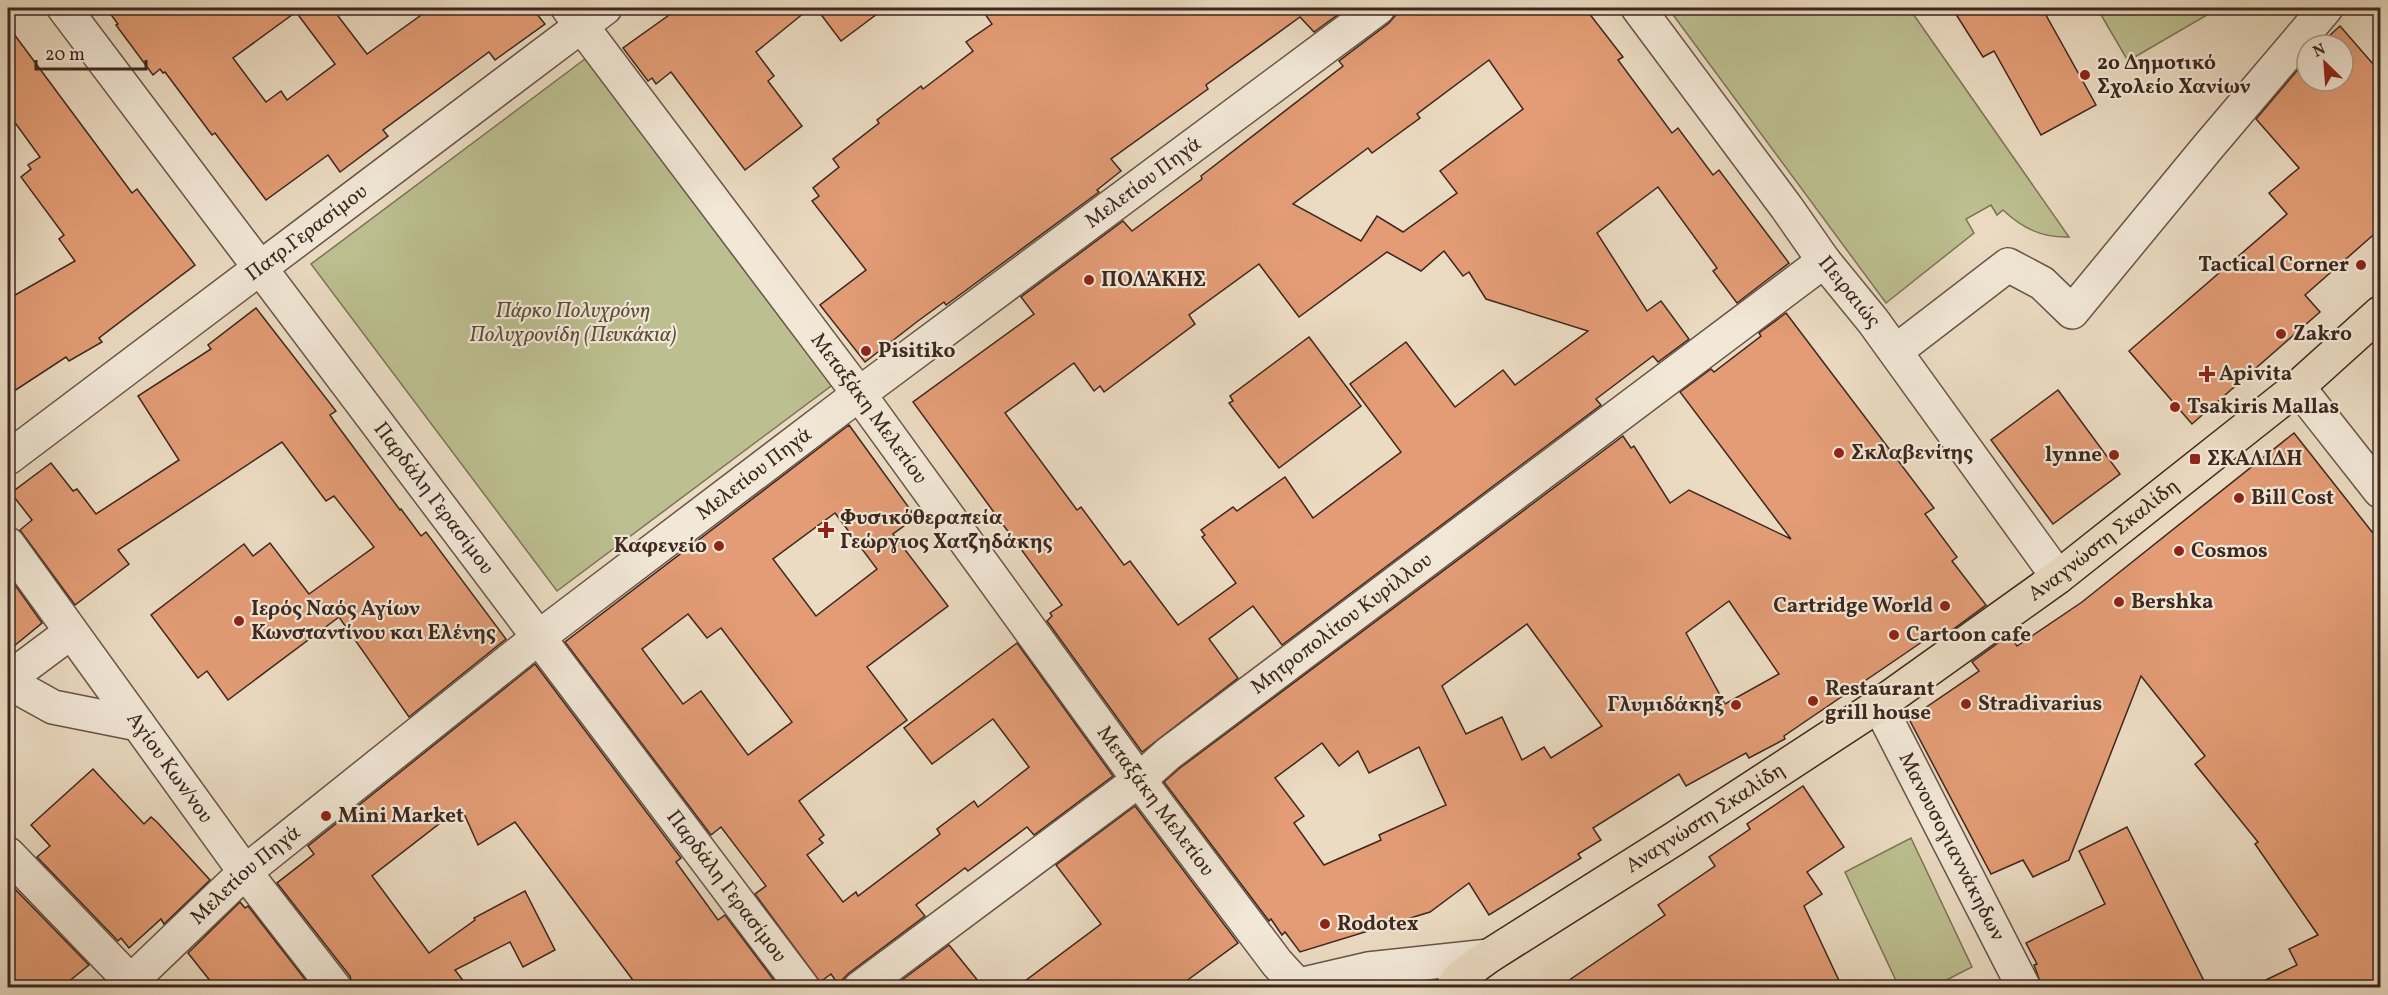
<svg xmlns="http://www.w3.org/2000/svg" width="2388" height="995" viewBox="0 0 2388 995" font-family="Vollkorn,serif">
<rect width="100%" height="100%" fill="#ebdbc2"/>
<filter id="stains"><feTurbulence type="fractalNoise" baseFrequency=".00333" numOctaves="4"/><feColorMatrix values="0 0 0 0 .2 0 0 0 0 .09 0 0 0 0 .02 0 0 0 .5 -.17"/></filter>
<radialGradient id="worn" r=".72"><stop offset=".6" stop-color="#630" stop-opacity="0"/><stop offset="1" stop-color="#630" stop-opacity=".3"/></radialGradient>
<g fill="#bcbf90" stroke="#7c7358" stroke-width="1.5">
<path d="M1668 8H1909L2069 237C2042 238 2022 228 2003 210L1997 215 1991 205 1966 219 1974 233 1886 303Z"/>
<path d="M2097 8H2219L2128 61Z"/>
<path d="M589 56 835 383 557 591 311 264Z"/>
<path d="M1911 838 1972 967 1933 987H1899L1845 872Z"/>
</g>
<g fill="#e39c75" stroke="#3d271f" stroke-width="1.5" fill-rule="evenodd">
<path d="M106 8H332L367 54 431 8H532L545 24 495 60 489 52 383 130 388 136 340 172 328 155 266 200 215 133 212 135 165 72 163 73 160 69 153 75 116 25 118 24ZM296 12 335 64 287 100 281 91 266 102 233 58Z"/>
<path d="M679 8H810L756 52 774 76 768 81 802 126 745 170 671 72 656 84 652 78 648 81 623 48Z"/>
<path d="M816 8H885L841 41Z"/>
<path d="M981 8H1347L1314 32 1300 17 1206 85 1208 89 1111 159 1121 171 1097 190 1099 192 946 305 944 302 918 321 865 362 820 305 866 270 812 201 819 196 813 188 839 167 833 159 879 123 877 120 921 86 923 89 973 51 966 42 992 24Z"/>
<path d="M1396 8H1415L1421 15 1431 8H1585L1623 57 1618 60 1672 133 1678 128 1713 175 1719 170 1789 263 1737 303 1713 271 1717 268 1658 187 1597 233 1647 311 1661 301 1689 339 1658 362 1653 356 1596 399 1601 405 1282 645 1253 606 1209 639 1238 678 1142 752 1047 621 1052 616 1050 613 1062 605 913 402 1034 314 1021 297 1123 221 1132 231 1202 179 1201 176 1343 66 1339 61 1389 23 1395 16ZM1489 60 1523 109 1440 171 1457 193 1403 232 1377 216 1361 241 1293 204 1368 148 1372 153 1420 118 1417 114ZM1444 251 1463 276 1469 272 1486 299 1588 331 1515 385 1503 370 1455 407 1406 342 1350 384 1401 452 1313 518 1285 477 1237 511 1233 507 1201 530 1205 535 1202 537 1236 583 1178 625 1130 561 1124 565 1081 507 1077 510 1005 413 1074 363 1094 391 1100 386 1104 392 1195 324 1189 315 1259 264 1299 317 1387 252 1421 271Z"/>
<path d="M1952 8H2042L2096 105 2041 135 1994 51 1983 57Z"/>
<path d="M8 26 132 193 137 189 195 265 99 338 102 342 69 361 66 357 8 395V299L75 261 59 239 64 235 21 177 31 169 28 165 40 157 8 113Z"/>
<path d="M2340 26 2380 72V229L2305 295 2320 312 2192 424 2129 351 2287 214 2269 193 2299 168 2256 119 2307 59V81H2343V45H2319Z"/>
<path d="M256 308 336 411 330 415 334 421 400 510 401 509 421 536 426 532 506 639 409 717 339 617 228 700 207 671 198 678 151 615 244 544 253 556 270 543 309 594 374 547 334 496 326 501 282 442 118 550 129 564 75 605 20 530 32 520 11 493 51 463 73 491 77 489 96 514 179 460 138 396 211 349 208 345Z"/>
<path d="M1786 313 1934 508 1925 514 1957 557 1952 561 1986 605 1948 633 1944 627 1784 736 1785 739 1749 758 1746 753 1686 786 1679 774 1593 828 1601 840 1578 854 1581 858 1489 915 1469 883 1430 912 1300 952 1285 932 1282 935 1271 919 1269 921 1164 782 1180 768 1623 436 1631 448 1634 446 1670 503 1689 490 1791 539 1680 392 1711 369 1714 372 1761 336 1759 333ZM1729 601 1779 674 1725 704 1686 633ZM1527 624 1602 726 1551 758 1544 747 1522 760 1502 717 1466 734 1442 686ZM1322 743 1339 766 1358 751 1369 773 1419 747 1446 805 1379 835 1381 840 1324 865 1294 823 1304 816 1275 778Z"/>
<path d="M1309 337 1361 406 1279 468 1229 403 1233 401 1230 396Z"/>
<path d="M2058 390 2120 474 2053 524 1991 440Z"/>
<path d="M849 425 912 512 908 515 912 520 893 534 948 606 867 667 907 720 799 801 824 835 819 839 823 843 807 855 843 902 856 892 858 896 940 834 937 829 974 801 978 807 1029 767 993 719 932 764 904 728 1017 643 1113 776 1034 835 1027 827 968 871 965 868 916 905 925 916 849 973 838 984 831 974 820 982 755 894 766 886 721 827 711 835 565 642ZM835 513 877 569 816 616 773 559ZM688 614 707 638 721 628 792 722 748 755 701 691 683 704 642 649Z"/>
<path d="M2294 433 2380 542V987H2251L2297 965 2289 949 2318 935 2255 844 2258 842 2195 764 2205 756 2141 676 2069 860 2033 877 2023 860 1991 874 1909 719 1979 671 1972 662 2009 635 2017 646 2082 602Z"/>
<path d="M8 575 42 623 8 651Z"/>
<path d="M535 664 681 858 676 862 718 920 725 915 779 987H638L515 822 478 845 461 807 372 876 429 953 475 920 474 918 525 891 555 950 523 967 510 942 455 970 468 987H353L350 976 277 883 314 854 308 846Z"/>
<path d="M93 769 144 824 151 817 157 822 210 880 164 924 161 919 129 948 121 938 118 941 37 857 50 846 31 825Z"/>
<path d="M1803 786 1844 847 1807 872 1822 894 1804 906 1842 987H1559L1665 915 1658 905 1715 866 1709 857 1750 829 1747 824Z"/>
<path d="M1135 806 1238 943 1178 987H1017L1101 924 1056 865Z"/>
<path d="M2127 827 2207 987H2042L2034 965 2037 964 2026 943 2105 904 2079 851Z"/>
<path d="M8 882 89 965 62 987H21L8 971Z"/>
<path d="M240 902 245 908 248 906 311 987H215L188 953Z"/>
<path d="M949 945 983 987H908L902 980Z"/>
</g>
<g fill="none" stroke-linecap="round" stroke-linejoin="round">
<defs>
<g id="minor">
<path id="s1" d="M64 8 803 988"/>
<path id="s2" d="M568 8 859 394 1139 780 1277 963 1300 988"/>
<path id="s3" d="M1638 8 1787 208 1824 261 1873 321 2058 577"/>
<path d="M1896 351 2008 265 2042 283 2072 312 2208 147 2326 8"/>
<path d="M2298 387 2380 491"/>
<path id="s4" d="M8 458 605 8"/>
<path id="s5" d="M8 544 245 872 335 988"/>
<path d="M8 679 71 632"/>
<path d="M8 682 53 707 138 724"/>
<path id="s6" d="M1879 705 2024 988"/>
<path d="M8 854 137 988"/>
<path id="s7" d="M124 988 245 872 539 637 859 394 1378 8"/>
<path id="s8" d="M860 988 1139 780 1168 754 1824 261"/>
<path d="M1286 988 1368 969 1489 956"/>
</g>
<g id="major">
<path id="s9" d="M1452 988 1459 978 1489 956 1674 839 1879 705 2058 577 2298 387 2380 313"/>
</g>
</defs>
<use href="#minor" stroke="#685448" stroke-width="36"/>
<use href="#major" stroke="#3d271f" stroke-width="36"/>
<use href="#minor" stroke="#f2e8d7" stroke-width="33"/>
<use href="#major" stroke="#ebdbc2" stroke-width="33"/>
</g>
<g fill="#8f2418" stroke="#f2e8d7" stroke-width="2">
<circle cx="2085" cy="75" r="6"/>
<circle cx="2361" cy="265" r="6"/>
<circle cx="1089" cy="280" r="6"/>
<circle cx="2281" cy="334" r="6"/>
<circle cx="866" cy="351" r="6"/>
<path d="M2204 365h6v6h6v6h-6v6h-6v-6h-6v-6h6z"/>
<circle cx="2175" cy="407" r="6"/>
<circle cx="1839" cy="453" r="6"/>
<circle cx="2114" cy="455" r="6"/>
<rect x="2189" y="453" width="12" height="12" rx="3"/>
<circle cx="2239" cy="498" r="6"/>
<path d="M823 521h6v6h6v6h-6v6h-6v-6h-6v-6h6z"/>
<circle cx="719" cy="546" r="6"/>
<circle cx="2179" cy="551" r="6"/>
<circle cx="2119" cy="602" r="6"/>
<circle cx="1945" cy="606" r="6"/>
<circle cx="239" cy="621" r="6"/>
<circle cx="1894" cy="635" r="6"/>
<circle cx="1813" cy="701" r="6"/>
<circle cx="1966" cy="704" r="6"/>
<circle cx="1736" cy="705" r="6"/>
<circle cx="326" cy="816" r="6"/>
<circle cx="1325" cy="924" r="6"/>
</g>
<g text-anchor="middle" dominant-baseline="central" stroke-width="4.5" stroke-linejoin="round" paint-order="stroke">
<g font-size="21" font-weight="bold" fill="#3d271f" stroke="#f2e8d7" text-anchor="start">
<text x="2097" y="63">2ο Δημοτικό<tspan x="2097" dy="24">Σχολείο Χανίων</tspan></text>
<text x="2349" y="265" text-anchor="end">Tactical Corner</text>
<text x="1101" y="280">ΠΟΛΆΚΗΣ</text>
<text x="2293" y="334">Zakro</text>
<text x="878" y="351">Pisitiko</text>
<text x="2219" y="374">Apivita</text>
<text x="2187" y="407">Tsakiris Mallas</text>
<text x="1851" y="453">Σκλαβενίτης</text>
<text x="2102" y="455" text-anchor="end">lynne</text>
<text x="2207" y="459">ΣΚΑΛΙΔΗ</text>
<text x="2251" y="498">Bill Cost</text>
<text x="840" y="518">Φυσικόθεραπεία<tspan x="840" dy="24">Γεώργιος Χατζηδάκης</tspan></text>
<text x="707" y="546" text-anchor="end">Καφενείο</text>
<text x="2191" y="551">Cosmos</text>
<text x="2131" y="602">Bershka</text>
<text x="1933" y="606" text-anchor="end">Cartridge World</text>
<text x="251" y="609">Ιερός Ναός Αγίων<tspan x="251" dy="24">Κωνσταντίνου και Ελένης</tspan></text>
<text x="1906" y="635">Cartoon cafe</text>
<text x="1825" y="689">Restaurant<tspan x="1825" dy="24">grill house</tspan></text>
<text x="1978" y="704">Stradivarius</text>
<text x="1724" y="705" text-anchor="end">Γλυμιδάκηξ</text>
<text x="338" y="816">Mini Market</text>
<text x="1337" y="924">Rodotex</text>
</g>
<g font-size="21" fill="#3d271f" stroke="#f2e8d7">
<text stroke="none"><textPath href="#s7" startOffset="1300">Μελετίου Πηγά</textPath></text>
<text stroke="none"><textPath href="#s4" startOffset="374">Πατρ.Γερασίμου</textPath></text>
<text stroke="none"><textPath href="#s3" startOffset="354">Πειραιώς</textPath></text>
<text stroke="none"><textPath href="#s2" startOffset="501">Μεταξάκη Μελετίου</textPath></text>
<text stroke="none"><textPath href="#s7" startOffset="814">Μελετίου Πηγά</textPath></text>
<text stroke="none"><textPath href="#s1" startOffset="614">Παρδάλη Γερασίμου</textPath></text>
<text stroke="none"><textPath href="#s9" startOffset="792">Αναγνώστη Σκαλίδη</textPath></text>
<text stroke="none"><textPath href="#s8" startOffset="604">Μητροπολίτου Κυρίλλου</textPath></text>
<text stroke="none"><textPath href="#s5" startOffset="276">Αγίου Κων/νου</textPath></text>
<text stroke="none"><textPath href="#s2" startOffset="987">Μεταξάκη Μελετίου</textPath></text>
<text stroke="none"><textPath href="#s9" startOffset="306">Αναγνώστη Σκαλίδη</textPath></text>
<text stroke="none"><textPath href="#s6" startOffset="159">Μανουσογιαννάκηδων</textPath></text>
<text stroke="none"><textPath href="#s7" startOffset="166">Μελετίου Πηγά</textPath></text>
<text stroke="none"><textPath href="#s1" startOffset="1100">Παρδάλη Γερασίμου</textPath></text>
</g>
<g font-size="21" font-style="italic" fill="#5d4d3b" stroke="#f2e8d7">
<text x="573" y="311">Πάρκο Πολυχρόνη<tspan x="573" dy="24">Πολυχρονίδη (Πευκάκια)</tspan></text>
</g>
</g>
<rect width="2388" height="995" fill="none" stroke="#ebdbc2" stroke-width="30"/>
<rect x="9" y="9" width="2370" height="977" fill="none" stroke="#3d271f" stroke-width="3"/>
<rect x="15" y="15" width="2358" height="965" fill="none" stroke="#3d271f" stroke-width="1.5"/>
<g transform="translate(2325 63) rotate(335)"><circle r="28" fill="#f2e8d7" stroke="#aa9b8d" stroke-width="1.5"/>
<path d="M0-4.5L10 22L0 15L-10 22Z" fill="#8f2418"/>
<text y="-9" font-size="16" font-weight="bold" text-anchor="middle" fill="#3d271f">N</text>
</g>
<path d="M36 60v9h110v-9" fill="none" stroke="#3d271f" stroke-width="3"/>
<text x="45" y="60" font-size="18" fill="#3d271f" stroke="#f2e8d7" stroke-width="4.5" paint-order="stroke">20 m</text>
<rect width="100%" height="100%" filter="url(#stains)"/>
<rect width="100%" height="100%" fill="url(#worn)"/>
</svg>
